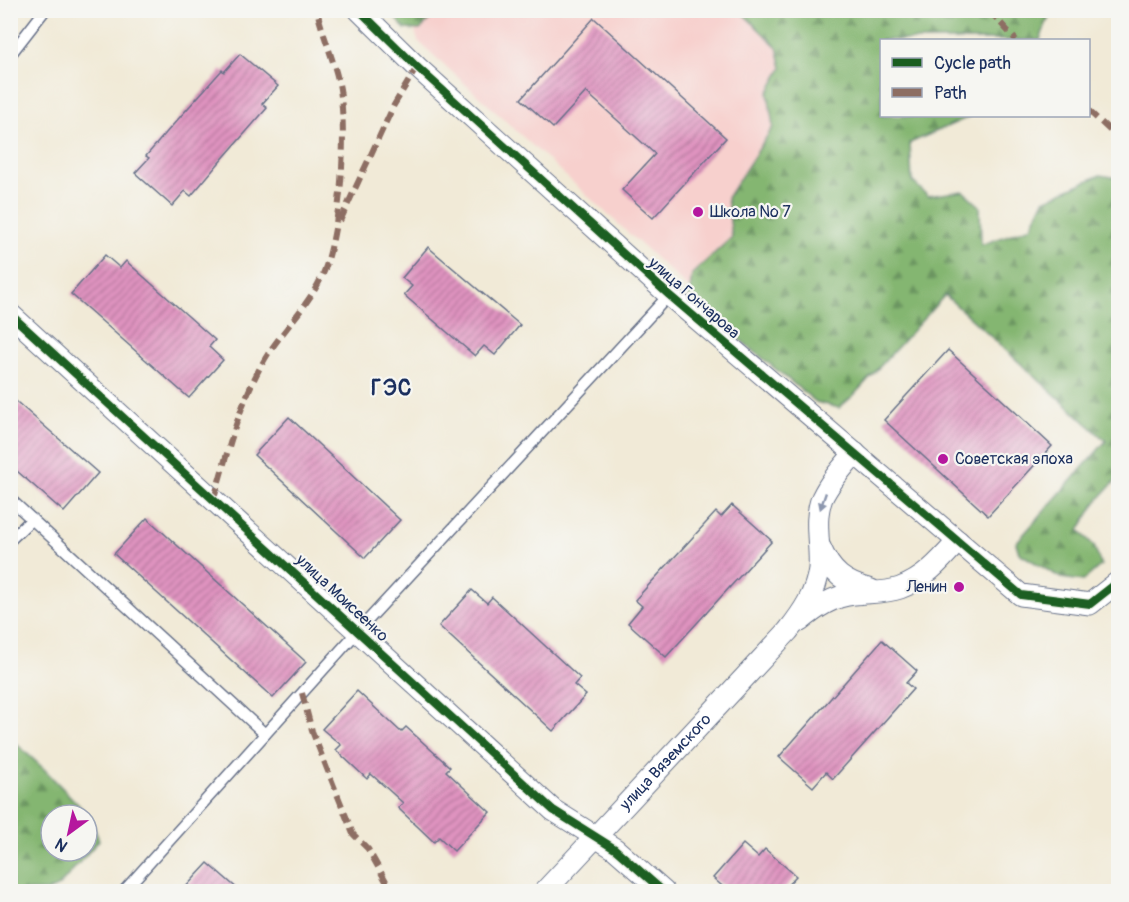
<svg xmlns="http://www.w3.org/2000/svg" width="1129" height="902" viewBox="0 0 1129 902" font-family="Pangolin,sans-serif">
<defs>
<pattern id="forest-firs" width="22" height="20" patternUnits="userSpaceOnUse" patternTransform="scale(1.5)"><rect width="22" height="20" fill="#84b671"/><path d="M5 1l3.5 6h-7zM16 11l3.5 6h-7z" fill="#6b9460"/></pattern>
<pattern id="building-hatch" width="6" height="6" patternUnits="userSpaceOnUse" patternTransform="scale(1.5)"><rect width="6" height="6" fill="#df93bf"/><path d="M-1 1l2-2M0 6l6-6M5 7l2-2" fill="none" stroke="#b4789e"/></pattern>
</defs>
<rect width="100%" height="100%" fill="#f6f6f2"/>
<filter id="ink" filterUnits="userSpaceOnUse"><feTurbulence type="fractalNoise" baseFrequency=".0167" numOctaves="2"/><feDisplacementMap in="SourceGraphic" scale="12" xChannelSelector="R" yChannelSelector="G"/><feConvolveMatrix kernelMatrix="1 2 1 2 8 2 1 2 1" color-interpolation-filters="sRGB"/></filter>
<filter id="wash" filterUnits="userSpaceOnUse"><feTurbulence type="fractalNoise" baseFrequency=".008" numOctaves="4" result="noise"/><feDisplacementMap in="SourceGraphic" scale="24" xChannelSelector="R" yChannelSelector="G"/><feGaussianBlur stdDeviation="1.35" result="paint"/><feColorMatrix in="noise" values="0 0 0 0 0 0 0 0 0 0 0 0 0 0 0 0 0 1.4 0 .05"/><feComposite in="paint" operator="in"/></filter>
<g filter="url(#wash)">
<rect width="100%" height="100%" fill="#f1ead7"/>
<path fill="#f7d0cd" d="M409 11H751L873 121 706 304 418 41Z"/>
<g fill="url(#forest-firs)" stroke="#507268" stroke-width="1.5" fill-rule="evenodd">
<path d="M389 11H425L429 20 420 30 405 29Z"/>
<path d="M740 11H1051L1040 40H882V116H971L910 143 912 181 928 196 963 191 980 206 981 245 1031 227 1044 200 1100 175 1118 178V478L1096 502 1079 530 1094 546 1101 565 1083 581 1061 578 1019 553 1016 543 1106 441 945 295 854 395 839 408 816 402 689 298 692 274 732 237 727 198 773 127 768 93 782 68 777 47Z"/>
<path d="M11 739 44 769 91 818 99 840 59 886 48 891H11ZM51 815H87V851H51Z"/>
</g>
<g id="blocks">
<g fill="url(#building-hatch)">
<path d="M594 18 726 138 653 218 622 190 655 154 586 92 553 128 521 99Z"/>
<path d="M240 54 278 86 262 104 267 108 218 164 191 196 185 191 172 206 135 173 149 158 146 156 172 126 222 70 224 72Z"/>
<path d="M428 247 520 325 495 355 484 346 475 356 404 295 412 286 402 278Z"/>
<path d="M105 255 120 268 126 261 215 340 209 347 223 360 189 398 71 294Z"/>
<path d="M948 350 1052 446 988 516 884 420Z"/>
<path d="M10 396 98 473 64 512 10 465Z"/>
<path d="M289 417 400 520 365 558 254 455Z"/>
<path d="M732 505 772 541 666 657 628 623 642 606 635 600 716 512 721 517Z"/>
<path d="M147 518 306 662 273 698 114 554Z"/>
<path d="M472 590 487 603 492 597 580 678 574 685 586 695 553 731 439 626Z"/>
<path d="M882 640 917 671 906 683 913 689 833 779 826 772 813 787 779 757Z"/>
<path d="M357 691 401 732 406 727 450 767 446 771 490 812 454 851 439 837 434 842 398 808 403 803 371 774 367 779 336 750 341 745 322 729Z"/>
<path d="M743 844 758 857 765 849 796 876 782 891H728L713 878Z"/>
<path d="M208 863 240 891H182Z"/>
</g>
</g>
</g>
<g filter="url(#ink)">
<use href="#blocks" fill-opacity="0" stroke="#667088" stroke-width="1.5"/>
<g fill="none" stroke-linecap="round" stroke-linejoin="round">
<defs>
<g id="service">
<path d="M10 55 45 10"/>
<path d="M10 499 265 734"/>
<path d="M10 540 32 519"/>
<path d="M123 892 358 631 669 295"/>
</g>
<g id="minor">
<path d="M359 10 417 67 669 295 1021 595 1090 604 1118 582"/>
<path d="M10 314 553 810 615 849 664 892"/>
<path d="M820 547C831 573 844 583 871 590"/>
<path d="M800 621C816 608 833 596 854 594 869 592 886 593 900 588 925 579 941 560 958 541"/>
<path id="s1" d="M544 892 788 631C803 612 816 593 819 569 821 546 813 520 822 498 830 481 843 467 855 453"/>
</g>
</defs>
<use href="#service" stroke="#667088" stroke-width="13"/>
<use href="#minor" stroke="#667088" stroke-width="23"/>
<use href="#service" stroke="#fff" stroke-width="10"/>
<use href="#minor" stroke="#fff" stroke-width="21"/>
<g stroke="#8d6e63" stroke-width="6" stroke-dasharray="12 6" stroke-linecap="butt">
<path d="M989 10 1016 40"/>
<path d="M1088 110 1118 138"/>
<path d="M340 221 394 105 417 67"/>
<path d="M214 499C228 450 241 397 268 354 286 326 316 297 326 266 341 220 347 138 340 89 335 62 323 37 317 10"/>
<path d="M302 693 312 731 353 834 368 849 392 892"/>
</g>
<defs>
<g id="cycleway">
<path d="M359 10 417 67 669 295 1021 595 1090 604 1118 582"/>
<path d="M10 314 553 810 615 849 664 892"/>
</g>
</defs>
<use href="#cycleway" stroke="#f6f6f2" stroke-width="11"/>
<use href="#cycleway" stroke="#1b5e20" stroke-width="8"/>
</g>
<defs><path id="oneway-solid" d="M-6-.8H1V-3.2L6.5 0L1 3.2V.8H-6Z" transform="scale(1.5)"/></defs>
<use fill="#8d97ae" href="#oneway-solid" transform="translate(823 501) rotate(109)"/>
</g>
<g fill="#b5179e" stroke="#f6f6f2" stroke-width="2">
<circle cx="698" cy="212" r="6"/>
<circle cx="943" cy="459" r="6"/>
<circle cx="959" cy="587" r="6"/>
</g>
<g text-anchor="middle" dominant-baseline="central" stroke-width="4.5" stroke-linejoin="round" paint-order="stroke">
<g font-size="16" fill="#1b2f5e" stroke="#f6f6f2" text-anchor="start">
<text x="710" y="212">Школа № 7</text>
<text x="955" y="459">Советская эпоха</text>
<text x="947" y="587" text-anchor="end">Ленин</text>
</g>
<g font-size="16" fill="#1b2f5e" stroke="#f6f6f2">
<text transform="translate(694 298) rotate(41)">улица Гончарова</text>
<text transform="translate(342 598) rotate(43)">улица Моисеенко</text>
<text stroke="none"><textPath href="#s1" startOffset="178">улица Вяземского</textPath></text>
</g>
<g font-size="22" font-weight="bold" letter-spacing="1.5" fill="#1b2f5e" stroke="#f6f6f2">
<text x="392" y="388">ГЭС</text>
</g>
</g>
<rect width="1129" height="902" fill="none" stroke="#f6f6f2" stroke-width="36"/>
<rect x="880" y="39" width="210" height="78" fill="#f6f6f2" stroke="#9ea6b7" stroke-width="1.5"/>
<rect x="892" y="58" width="30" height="9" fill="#1b5e20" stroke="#9ea6b7" stroke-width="1.5"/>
<text x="934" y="69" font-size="18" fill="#1b2f5e">Cycle path</text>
<rect x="892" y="88" width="30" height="9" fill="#8d6e63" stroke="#9ea6b7" stroke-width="1.5"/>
<text x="934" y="99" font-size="18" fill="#1b2f5e">Path</text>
<g transform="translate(69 833) rotate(213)"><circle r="28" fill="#f6f6f2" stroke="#9ea6b7" stroke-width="1.5"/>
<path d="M0-4.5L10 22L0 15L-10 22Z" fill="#b5179e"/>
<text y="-9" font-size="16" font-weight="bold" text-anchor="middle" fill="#1b2f5e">N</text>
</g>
</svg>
